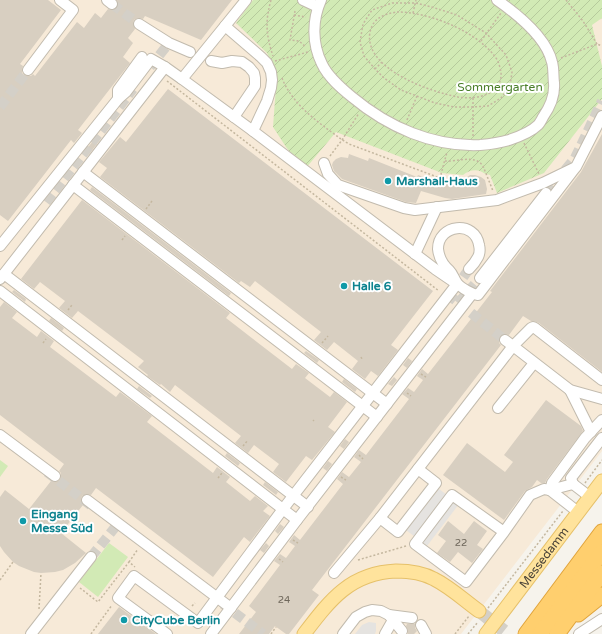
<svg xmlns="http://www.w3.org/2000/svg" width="602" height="634" viewBox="0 0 602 634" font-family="'Varela Round',sans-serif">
<defs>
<pattern id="garden-furrows" width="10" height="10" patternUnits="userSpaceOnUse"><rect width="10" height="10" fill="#d2eab5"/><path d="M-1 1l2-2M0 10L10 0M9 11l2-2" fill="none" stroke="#b6ca9c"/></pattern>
</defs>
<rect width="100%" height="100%" fill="#f6f3ec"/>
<path fill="#f7ead8" d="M0 0H602V451L461 634H0Z"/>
<g fill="#d2eab5">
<path d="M0 460 8 466 0 477Z"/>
<path d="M109 543 128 557 98 597 79 582Z"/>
</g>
<path fill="url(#garden-furrows)" d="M253 0H602V18L592 25 602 66V99L544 173 497 193 490 175C485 174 484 173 480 171 474 169 468 171 463 175L442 173 336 132 306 168 296 159 286 147 273 127 277 73 267 53 236 23Z"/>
<g fill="#e5e3e0">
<path d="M439 489 459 504 427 546 406 530Z"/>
<path d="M369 622 376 623V631L375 634H355L362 625Z"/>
</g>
<g fill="#d8cfc1">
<path d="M0 0H48L61 10 20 64 23 66 22 70V73L24 75 28 76H31L33 74 35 76 77 22 84 28 95 13 101 18 108 9 111 10 117 8 118 5 117 0H232L201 40 145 16 143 19 139 18 134 20 133 24 135 29 128 38 133 43 123 57 130 63 78 130 82 133 74 143 71 140 8 221 0 215Z"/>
<path d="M168 89 433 291 391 345 398 350 378 376 371 371 365 379 352 369 358 361 334 342 327 350 314 340 321 332 255 281 250 287 241 281 239 283 100 177 107 168 99 162 120 137 126 142Z"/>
<path d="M602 134V372L539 323 533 321H531L523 316 509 335 505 334 500 336 499 340V343L501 345 312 590 319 595 289 634H286L275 626 269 634H239L256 612 249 606 280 565 274 561 280 554 286 558 295 546 289 542 294 535 300 540 343 484 337 479 342 472 349 477 361 462 354 457 359 450 366 455 409 399 402 394 408 388 414 392 423 380 417 376 422 369 428 374 492 292 490 291 581 172Z"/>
<path d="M93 141 97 144 89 154 85 151Z"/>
<path d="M349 154 368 161 369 158 417 177 418 175 435 181 460 187 462 182 466 178 470 175H475L481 177 485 180 487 189 486 194 452 199 445 198 421 191 416 203 406 202 342 179 334 171 332 165 333 162 336 159 341 157 348 158Z"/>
<path d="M92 187 231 293 229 296 90 190Z"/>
<path d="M82 200 230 313 226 318 292 369 296 364 309 373 305 378 330 397 334 392 347 402 328 427 335 432 312 460 306 456 286 482 273 472 279 464 254 445 248 453 235 443 241 436 175 385 170 392 161 384 160 385 147 376 148 375 138 367 144 361 78 311 72 318 59 308 65 301 40 282 34 289 21 279Z"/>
<path d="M14 290 26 299 25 302 12 292Z"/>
<path d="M4 302 17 312 12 318 37 337 41 331 54 341 50 347 116 397 120 392 152 416 147 422 213 473 217 467 230 477 226 482 250 501 255 496 268 506 263 511 270 516 250 542 244 537 213 577 96 488 91 495 87 494 82 496 81 500 83 505 61 533 86 553 75 563 63 570 55 572 41 573 34 572 19 566 13 562 4 552 0 546V497L5 490 29 509 51 481 55 482 60 480 61 476V473L59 471 64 464 0 415V307Z"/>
<path d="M51 318 64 328 62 331 49 321Z"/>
<path d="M306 351 319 360 317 363 304 353Z"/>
<path d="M408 358 412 361 407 368 403 365Z"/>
<path d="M394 377 397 380 392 386 388 384Z"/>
<path d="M344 379 357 389 355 392 342 382Z"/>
<path d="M139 386 152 396 150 398 137 389Z"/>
<path d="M546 400 581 426 583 431 547 479 545 483H541L537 480 532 487 525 491 504 520 443 475 467 443 505 472 513 462 504 455Z"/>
<path d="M345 439 349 442 344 449 340 446Z"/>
<path d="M227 453 240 463 238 466 225 456Z"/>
<path d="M328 461 332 464 327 471 323 468Z"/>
<path d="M265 482 278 492 276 495 263 485Z"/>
<path d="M448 521 464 534 474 521 487 531 477 545 483 549 472 563 458 552 450 562 437 553 446 541 438 535Z"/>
<path d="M280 524 284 527 278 534 275 531Z"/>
<path d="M266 543 269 546 264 553 260 550Z"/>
<path d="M119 607 156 634H98Z"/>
<path d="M407 624H415V628L417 631 414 634H408V630L406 626Z"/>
</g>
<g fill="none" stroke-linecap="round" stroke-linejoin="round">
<g stroke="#d4d0c8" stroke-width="10" stroke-dasharray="10 5" stroke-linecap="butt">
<path d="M112 4 139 24"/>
<path d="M150 67 169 43"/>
<path d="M0 107 28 70"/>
<path d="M546 193 575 158 602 101"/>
<path d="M46 202 133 89"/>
<path d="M469 269 450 296 505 340"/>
<path d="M458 303 480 278"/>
<path d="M47 472 93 507"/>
<path d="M91 557 117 525"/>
<path d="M223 604 263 634"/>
</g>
<path stroke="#d4d0c8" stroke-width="13" stroke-dasharray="13 6" stroke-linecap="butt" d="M479 611 508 634"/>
<defs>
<g id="minor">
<path d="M107 0 112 4"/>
<path d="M303 0 318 7"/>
<path d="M321 0C312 20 312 44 322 64 328 77 341 88 352 97 388 127 433 147 480 145 491 144 499 143 509 140 518 137 532 131 538 125 540 123 542 119 543 117 550 107 555 95 554 83 553 76 554 69 552 62 546 37 517 14 497 0"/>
<path d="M139 24 169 43 190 52"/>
<path d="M225 26 182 79 253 131"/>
<path d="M211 61 222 63 232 61 242 62 249 67 254 73 255 78V86L234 117"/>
<path d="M28 70 73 10 60 0"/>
<path d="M118 99V90L142 57"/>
<path d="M324 163 328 174 338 185 404 208 415 210 497 200 543 183 576 167 602 116"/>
<path d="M83 172 387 404"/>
<path d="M73 185 377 417"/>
<path d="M0 246 118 99 126 92 151 59 165 67 182 79"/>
<path d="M415 254 437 207"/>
<path d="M469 269C472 266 476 261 478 257 480 253 480 249 479 245 475 220 438 224 438 249 439 258 442 264 449 270 453 274 454 279 457 283 461 288 472 294 478 295L575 168"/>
<path d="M4 274 308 507"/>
<path d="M480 278 546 193"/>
<path d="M0 279 165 67"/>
<path d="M0 291 297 520"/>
<path d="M505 340 513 346 531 328 533 327 535 328 602 380"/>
<path d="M570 390 591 432"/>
<path d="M498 408 534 363"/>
<path d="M0 435 55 476"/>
<path d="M573 484 571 478 602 438"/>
<path d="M573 484 590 497"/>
<path d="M550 490 552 483 585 438 602 420"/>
<path d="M550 490 578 512"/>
<path d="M87 500 231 608"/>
<path d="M380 518 398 532 436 483 418 469"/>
<path d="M504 532 466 582 415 544 452 495 504 532 530 495 544 489 550 490 569 485 573 484"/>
<path d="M334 573 380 518 513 346 570 390 602 399"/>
<path d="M389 615 402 631"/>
<path d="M421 625 426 634"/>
<path d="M31 634 91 557"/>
<path d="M167 634 118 598 134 576 198 623 283 509 457 284 435 269 253 131 267 101 271 88 272 80 271 72 267 63 261 57 225 26 246 0"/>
<path d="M211 634 297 520 472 294"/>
<path d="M343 634 356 617 365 612 372 610 381 611 389 615 412 618"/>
<path d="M385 634 393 620"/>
<path d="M579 634 602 619"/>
</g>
<g id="major">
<path d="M304 634C330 600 350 573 396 571 409 571 423 573 434 579 450 587 464 600 479 611"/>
<path id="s1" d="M486 634 602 481"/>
</g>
<g id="highway">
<path d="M578 614 602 595"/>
<path d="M526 634 602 532"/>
<path d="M540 634 602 552"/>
<path d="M557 634 602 573"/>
</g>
</defs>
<use href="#minor" stroke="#c2bbae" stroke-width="12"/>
<use href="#major" stroke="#e6c16a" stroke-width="15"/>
<use href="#highway" stroke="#e0a43c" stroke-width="17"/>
<g stroke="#c4b79f" stroke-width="1.5" stroke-dasharray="2 2" stroke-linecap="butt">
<path d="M271 0C265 21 266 35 273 56"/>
<path d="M566 0 583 21 597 44"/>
<path d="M392 3H416L435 8 457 15 486 33 506 55 512 72 510 86 501 98 488 106 473 107H454L435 103 401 90 384 78 375 69 364 56 360 42 363 24 372 10Z"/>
<path d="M295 11 290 40 299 41 306 47"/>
<path d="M397 12C429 12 477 31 496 58 499 62 500 68 501 72 503 95 476 100 458 97 431 92 363 69 370 32 373 18 384 14 397 12Z"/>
<path d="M413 13 416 0"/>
<path d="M294 15 306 17"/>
<path d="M481 41 501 13"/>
<path d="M561 58 597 44 602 46"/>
<path d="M275 61 308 52"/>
<path d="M375 69 382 62"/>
<path d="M282 78C291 101 311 117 330 131 337 136 342 140 349 144L440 178 447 152"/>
<path d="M167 81 439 291"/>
<path d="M407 120 417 96"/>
<path d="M473 136V98"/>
<path d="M524 143 539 174"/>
<path d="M330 156 342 140 359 113"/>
<path d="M445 161C457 162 475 154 483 166L493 191"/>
<path d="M146 209 152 201"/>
<path d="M122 240 125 236"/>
<path d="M68 310 72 305"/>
<path d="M43 343 46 339"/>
<path d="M322 343 328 336"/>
<path d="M361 357 362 359"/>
<path d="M421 374 426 377"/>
<path d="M407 393 411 396"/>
<path d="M313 420 314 421"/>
<path d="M243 446 248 440"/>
<path d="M359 455 363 459"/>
<path d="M341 477 346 480"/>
<path d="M218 478 222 473"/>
<path d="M585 483 602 460"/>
<path d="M293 540 298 543"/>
<path d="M279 559 283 562"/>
<path d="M358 560 406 546"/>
<path d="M129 562 138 549"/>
<path d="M0 580 13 562"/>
<path d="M80 588 98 602 129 562 135 567"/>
<path d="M192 606 195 603"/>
<path d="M488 608 563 511"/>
<path d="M39 609 41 573"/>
<path d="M91 634 112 605"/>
<path d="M271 634 276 627"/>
<path d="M455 634 469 616"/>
<path d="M468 634 478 622"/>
</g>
<use href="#minor" stroke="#fff" stroke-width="10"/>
<use href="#major" stroke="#ffe39c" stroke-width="13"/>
<use href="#highway" stroke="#ffcf6e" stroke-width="15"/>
</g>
<g fill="#0f9aa8" stroke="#fff" stroke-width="1.5">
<circle cx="388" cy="181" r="4"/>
<circle cx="344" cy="286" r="4"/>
<circle cx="23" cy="521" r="4"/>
<circle cx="124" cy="620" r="4"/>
</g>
<g text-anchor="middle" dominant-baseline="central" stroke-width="4" stroke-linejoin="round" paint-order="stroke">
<g font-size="10" fill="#6e675b">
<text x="461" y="543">22</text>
<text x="284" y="600">24</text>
</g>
<g font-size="12" fill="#4a7f2a" stroke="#fff">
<text x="500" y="87">Sommergarten</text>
</g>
<g font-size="12" font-weight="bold" fill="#0d838f" stroke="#fff" text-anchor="start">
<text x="396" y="181">Marshall-Haus</text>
<text x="352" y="286">Halle 6</text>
<text x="31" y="514">Eingang<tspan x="31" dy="14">Messe Süd</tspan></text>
<text x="132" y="620">CityCube Berlin</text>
</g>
<g font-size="12" fill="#4b4439" stroke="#fff">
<text stroke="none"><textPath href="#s1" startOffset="96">Messedamm</textPath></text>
</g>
</g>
</svg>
